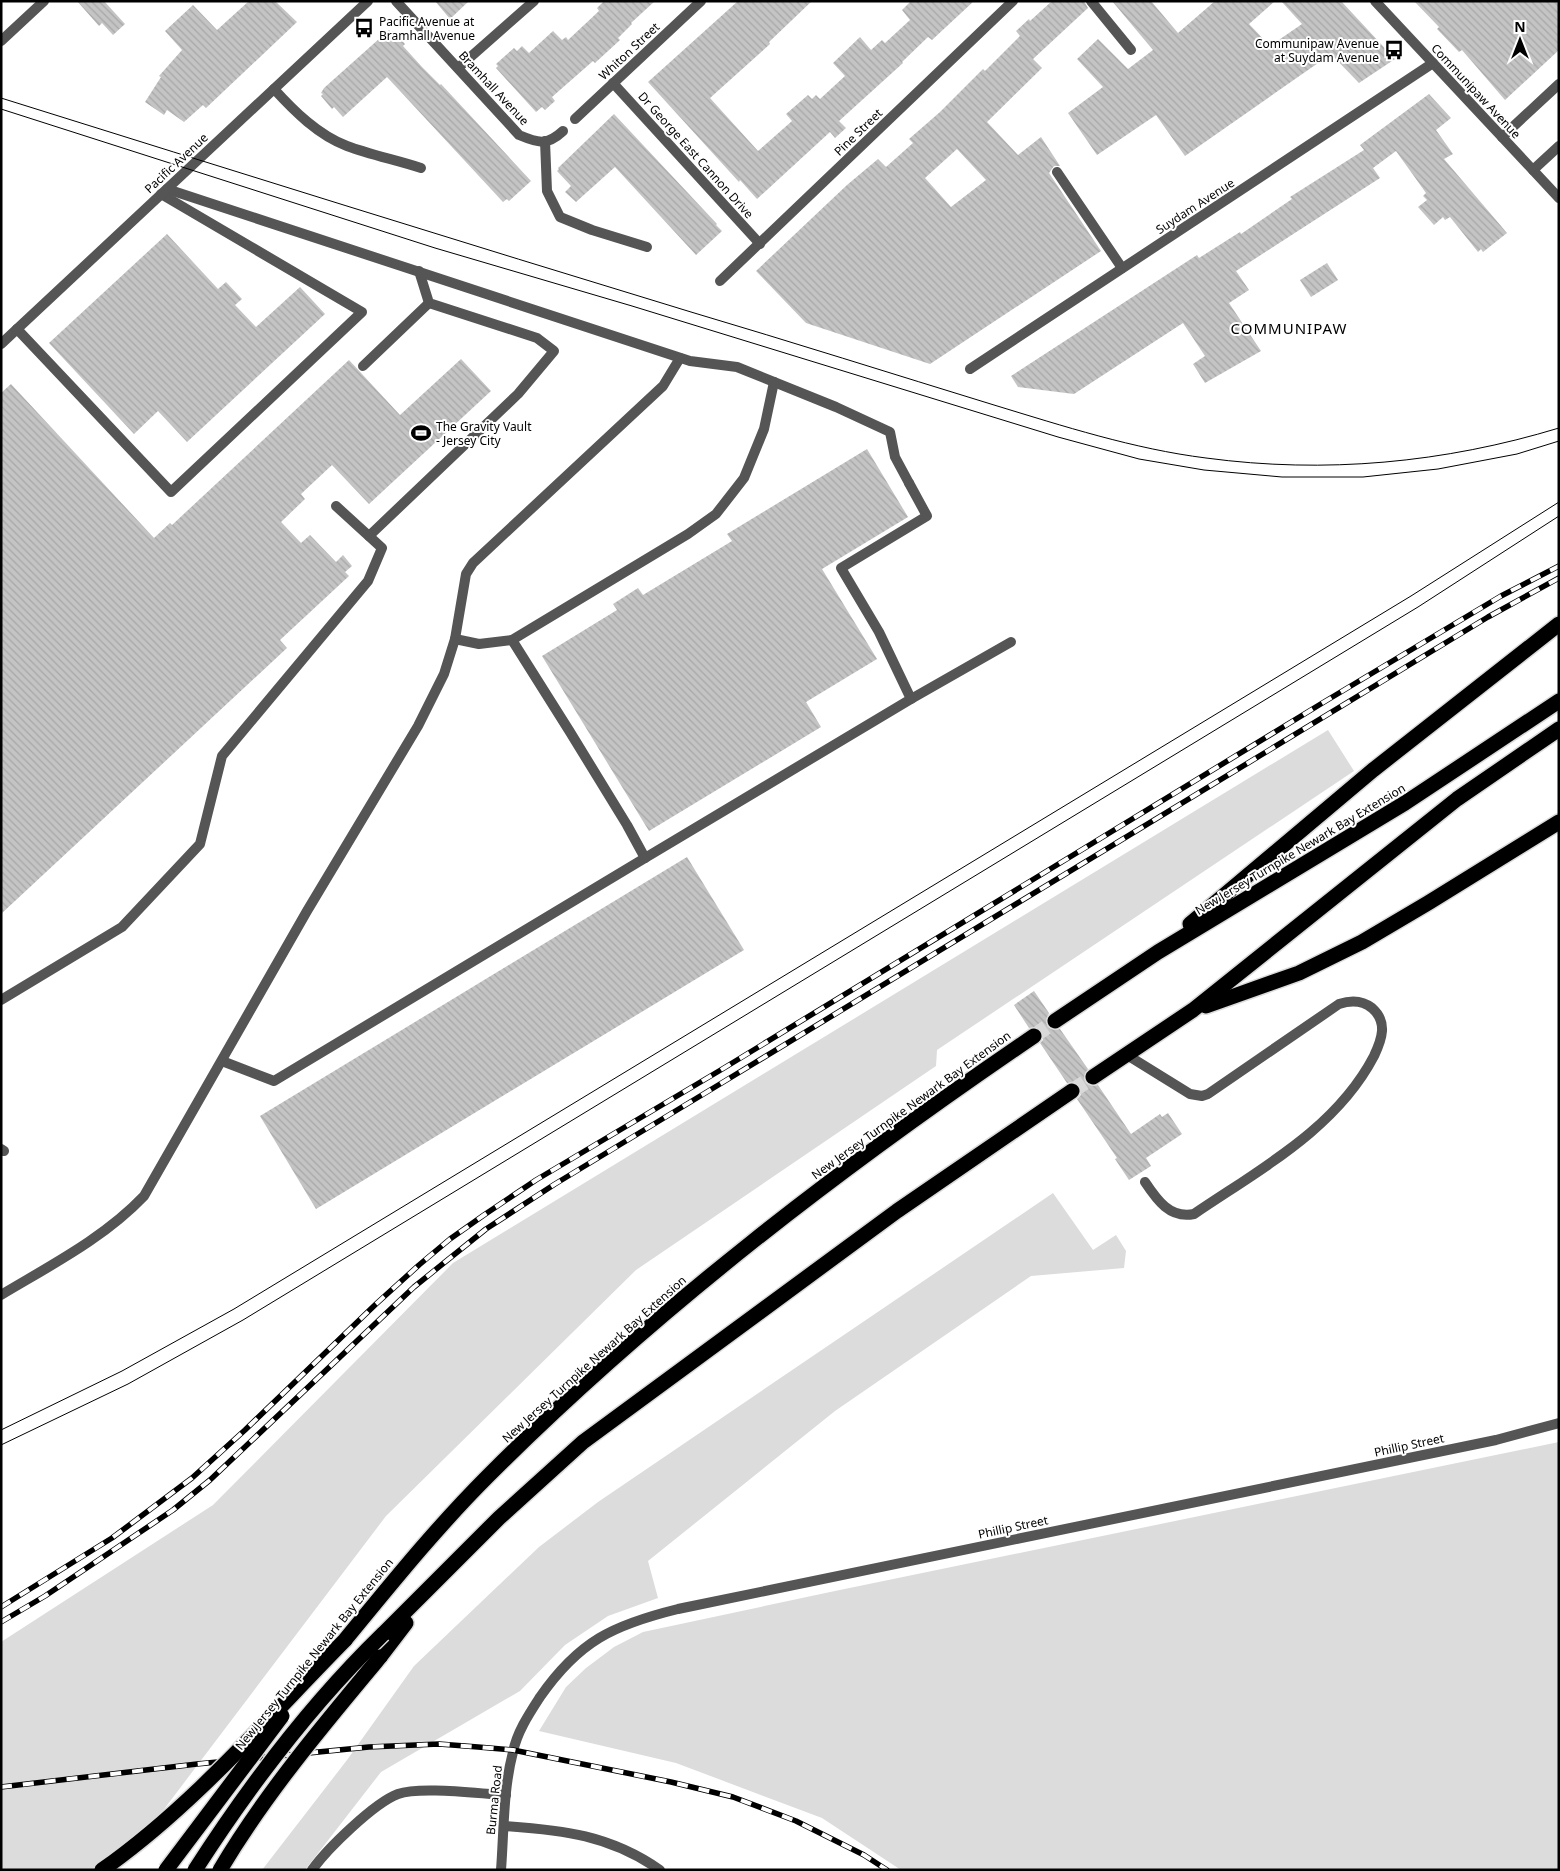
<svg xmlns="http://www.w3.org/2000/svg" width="1560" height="1871" viewBox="0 0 1560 1871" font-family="'Noto Sans',sans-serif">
<defs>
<pattern id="building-back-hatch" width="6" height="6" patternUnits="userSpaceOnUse" patternTransform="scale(1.25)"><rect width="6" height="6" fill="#c4c4c4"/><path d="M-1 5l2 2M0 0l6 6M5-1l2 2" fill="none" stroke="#a7a7a7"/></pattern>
</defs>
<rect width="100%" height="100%" fill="#fff"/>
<g fill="#dcdcdc">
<path d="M1328 730 1354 771 937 1050 936 1066 636 1270 386 1516 118 1870H1V1642L213 1505 453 1263Z"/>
<path d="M1053 1193 1093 1250 1116 1235 1126 1251 1124 1268 1031 1276 835 1411 648 1561 658 1598 608 1616 565 1645 520 1691 381 1772 305 1870H262L347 1760 414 1666 539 1547 598 1502Z"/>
<path d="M1559 1442V1870H901L822 1818 676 1763 539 1731 566 1687 586 1668 614 1647 643 1632 835 1591Z"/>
</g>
<g fill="url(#building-back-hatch)" fill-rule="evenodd">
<path d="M77 1H104L125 24 113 35 102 23 99 26Z"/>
<path d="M249 1H275L297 22 206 108 203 105 184 122 167 110 164 115 145 102 161 77 159 76 182 50 165 31 193 5 217 30Z"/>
<path d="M435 1H469L450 19Z"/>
<path d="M604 1H655L631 23 632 24 618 38 620 40 595 63 593 61 552 97 555 101 545 110 542 107 536 112 496 68 498 66 496 64 514 48 517 51 522 46 529 53 553 31 562 40 566 37 568 40 599 11 597 8Z"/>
<path d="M738 1H812L769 42 770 44 710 98 758 151 792 121 786 114 808 95 812 99 816 95 820 99 845 76 833 63 860 37 871 50 882 40 885 43 910 20 902 10 911 1H974L932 40 928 37 902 62 903 63 839 121 846 128 835 138 830 132 757 199 740 180 739 182 648 82Z"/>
<path d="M1052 1H1084L1088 8 1033 59 1042 68 987 122 1018 155 1041 137 1060 166H1054L1049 173 1101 251 930 364 806 323 756 271 847 185 878 159 886 167 913 143 909 139 940 112 983 69 985 71 1020 36 1016 31 1029 19 1030 21ZM957 149 986 180 951 207 925 178Z"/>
<path d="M1112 1H1151L1178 33 1215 1H1275L1249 24 1270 46 1302 24 1281 1H1341L1395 59 1359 83 1331 54 1185 156 1156 115 1097 155 1068 113 1103 87 1077 59 1098 39 1128 69 1153 50Z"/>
<path d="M1414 1H1559V50L1505 100 1462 50 1459 52 1437 29 1439 27Z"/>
<path d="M389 30 391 32 393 31 405 44 403 46 422 67 440 85 441 84 531 181 509 201 507 199 503 202 387 77 343 117 334 107 332 109 321 96 323 94 321 93 324 88Z"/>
<path d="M1429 94 1451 118 1436 130 1453 154 1444 159 1507 233 1483 252 1481 249 1478 252 1450 217 1445 220 1443 217 1434 225 1418 207 1427 200 1423 196 1426 193 1396 151 1373 168 1380 178 1236 271 1249 290 1229 303 1261 351 1205 383 1193 364 1205 356 1183 323 1074 394 1018 387 1011 376 1197 255 1199 258 1240 232 1241 234 1292 199 1290 197 1364 150 1360 145Z"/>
<path d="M614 114 717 224 716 225 722 231 696 255 615 167 576 202 565 192 571 186 557 171 559 169 558 168Z"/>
<path d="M167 234 218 289 226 282 242 299 235 305 256 327 300 287 325 314 187 442 158 411 134 434 49 343Z"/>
<path d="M1327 263 1338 280 1311 297 1300 280Z"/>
<path d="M461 359 491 391 369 504 332 465 301 494 305 499 281 522 301 543 310 535 336 562 343 555 352 566 345 572 349 576 280 640 287 648 1 914V393L11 384 154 538 170 523 172 525 349 360 400 415Z"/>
<path d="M867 449 908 517 822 569 877 659 806 702 821 727 649 831 542 656 617 610 613 604 638 588 643 595 732 541 727 534Z"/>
<path d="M687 857 744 950 316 1209 260 1116Z"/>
<path d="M1034 991 1049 1013 1046 1021 1048 1027 1055 1030 1060 1029 1088 1069 1084 1077 1086 1083 1093 1086 1098 1085 1131 1134 1160 1114 1162 1117 1168 1113 1182 1134 1146 1158 1151 1166 1129 1180 1115 1159 1117 1158 1077 1099 1081 1095 1080 1086 1076 1082 1067 1083 1040 1043 1043 1040 1042 1031 1038 1027 1029 1028 1014 1005Z"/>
</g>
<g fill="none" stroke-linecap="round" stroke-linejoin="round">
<g stroke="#d9d9d9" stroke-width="15" stroke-dasharray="15 8" stroke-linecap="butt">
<path d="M1034 1036 1055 1021"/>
<path d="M1072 1091 1093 1077"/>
</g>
<defs>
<g id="motorway">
<path d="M1190 924 1373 770 1559 624"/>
<path d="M1206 1006 1299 973 1362 942 1428 903 1559 822"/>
<path d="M1055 1021 1158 952 1405 803 1559 701"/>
<path d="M1093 1077 1193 1010 1457 799 1559 729"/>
<path d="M383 1634 499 1518 583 1442 897 1211 1072 1091"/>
<path d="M345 1640C391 1584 436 1528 488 1476 654 1310 840 1168 1034 1036"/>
<path d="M380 1657 406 1623"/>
</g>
</defs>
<use href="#motorway" stroke="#dbdbdb" stroke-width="18"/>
<g stroke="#555" stroke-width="10">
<path d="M458 68 534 1"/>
<path d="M274 89C294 111 318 135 347 146 371 155 397 160 421 168"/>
<path d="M1502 137 1559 84"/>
<path d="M1533 170 1559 146"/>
<path d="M1057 172 1122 268"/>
<path d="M17 329 171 492 362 312 161 194"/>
<path d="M363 366 429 303"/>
<path d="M369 536 518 394 554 351 537 338 429 303 419 271"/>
<path d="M455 639 466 574 473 563 663 386 680 358"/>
<path d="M512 640 570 732 627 825 645 858 911 699 879 632 841 568 927 516 909 483"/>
<path d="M911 699 1011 642"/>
<path d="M1 1000 122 927 200 844 222 756 368 581 382 548 336 506"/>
<path d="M1127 1055 1190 1094 1202 1096 1208 1094 1339 1004C1351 1000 1362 1000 1372 1008 1388 1022 1382 1039 1374 1056 1336 1129 1260 1169 1194 1214 1170 1219 1157 1200 1145 1182"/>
<path d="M222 1061 274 1081 645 858"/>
<path d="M1 1149 4 1151"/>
<path d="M312 1870C327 1849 374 1803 398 1794 420 1786 481 1794 506 1795"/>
</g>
<g stroke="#555" stroke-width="10">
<path d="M396 1 519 135C538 143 547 146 563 131"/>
<path d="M1091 1 1131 50"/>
<path d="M1 41 44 1"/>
<path d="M613 83 760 244"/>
<path d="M575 119 701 1"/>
<path d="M545 141 547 191 560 217 592 230 647 247"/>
<path d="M167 189 690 361 737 367 836 407 890 432 895 457 909 483"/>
<path d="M720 281 1013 1"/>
<path d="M970 369 1433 63"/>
<path d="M1 1295C51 1265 104 1238 144 1196L307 911 418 726 444 674 455 639 479 644 512 640 688 534 716 514 744 478 764 429 774 382"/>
<path d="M504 1826C563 1830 610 1835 660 1870"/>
</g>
<g stroke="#555" stroke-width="10">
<path d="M1375 1 1559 198"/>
<path d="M1 344 368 1"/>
<path d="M501 1870C504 1831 503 1790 513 1752 517 1732 529 1714 540 1697 579 1641 613 1625 678 1609L1496 1440 1559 1423"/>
</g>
<use href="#motorway" stroke="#000" stroke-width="15"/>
<g stroke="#000" stroke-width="1">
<path d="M1 98C231 170 461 242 691 312 792 342 893 374 994 405 1063 426 1134 449 1206 458 1325 474 1444 463 1559 428"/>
<path d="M1 109 435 248 632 306 1058 437 1139 459 1204 470 1282 477H1363L1438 469 1517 454 1559 441"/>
<path d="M1 1430 122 1371 234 1309 1411 596 1559 502"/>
<path d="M1 1445 128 1384 243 1320 1418 607 1559 516"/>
</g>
<defs>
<g id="rail">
<path d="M1 1607 112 1538 192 1478 245 1430 376 1304 419 1265 450 1239 484 1215 536 1180 724 1068 1324 702 1501 596 1559 566"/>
<path d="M1 1622 45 1596 173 1510 210 1480 414 1287 486 1229 555 1184 720 1084 1488 617 1559 578"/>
<path d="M1 1787 197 1764 369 1747 439 1744 478 1747 513 1750 671 1782 733 1797 796 1821 864 1855 887 1870"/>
</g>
</defs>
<use href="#rail" stroke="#000" stroke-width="5.5"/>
<use href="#rail" stroke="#fff" stroke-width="4" stroke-dasharray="11" stroke-linecap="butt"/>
<defs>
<g id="motorway-bridge">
<path d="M102 1870C192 1807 268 1718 345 1640"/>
<path d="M166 1870 282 1716"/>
<path d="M195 1870C249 1786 311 1704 383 1634"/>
<path d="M220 1870C265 1794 324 1724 380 1657"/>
</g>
</defs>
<use href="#motorway-bridge" stroke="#dbdbdb" stroke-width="18" stroke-linecap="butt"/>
<use href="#motorway-bridge" stroke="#000" stroke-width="15"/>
</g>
<defs>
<symbol id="bus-bare" viewBox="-9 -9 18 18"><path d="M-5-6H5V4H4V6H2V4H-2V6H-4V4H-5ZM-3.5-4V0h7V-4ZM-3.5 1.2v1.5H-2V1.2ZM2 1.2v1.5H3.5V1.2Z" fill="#000" stroke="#fff" stroke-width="2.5" paint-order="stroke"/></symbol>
<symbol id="stadium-bare" viewBox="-9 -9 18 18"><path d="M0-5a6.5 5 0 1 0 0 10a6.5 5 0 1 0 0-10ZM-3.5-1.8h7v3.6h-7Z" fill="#000" stroke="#fff" stroke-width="2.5" paint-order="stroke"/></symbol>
</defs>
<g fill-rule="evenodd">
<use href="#bus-bare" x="350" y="14" width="28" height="28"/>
<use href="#bus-bare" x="1380" y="36" width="28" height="28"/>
<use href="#stadium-bare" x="407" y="419" width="28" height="28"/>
</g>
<g text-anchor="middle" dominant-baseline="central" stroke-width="4" stroke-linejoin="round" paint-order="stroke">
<g font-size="12" fill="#000" stroke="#fff" text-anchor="start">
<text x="379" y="21">Pacific Avenue at<tspan x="379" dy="14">Bramhall Avenue</tspan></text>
<text x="1379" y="43" text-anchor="end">Communipaw Avenue<tspan x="1379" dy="14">at Suydam Avenue</tspan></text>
<text x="436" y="426">The Gravity Vault<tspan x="436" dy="14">- Jersey City</tspan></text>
</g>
<g font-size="12" fill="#000" stroke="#fff">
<text transform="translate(629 51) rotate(-43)">Whiton Street</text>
<text transform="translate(494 88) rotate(47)">Bramhall Avenue</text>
<text transform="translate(1476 91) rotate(47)">Communipaw Avenue</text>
<text transform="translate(858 132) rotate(-44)">Pine Street</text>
<text transform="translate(696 155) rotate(48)">Dr George East Cannon Drive</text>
<text transform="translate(176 163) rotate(-43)">Pacific Avenue</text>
<text transform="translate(1195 206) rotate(-33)">Suydam Avenue</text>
<text transform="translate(1300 849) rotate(-31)">New Jersey Turnpike Newark Bay Extension</text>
<text transform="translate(911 1105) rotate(-36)">New Jersey Turnpike Newark Bay Extension</text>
<text transform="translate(594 1359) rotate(-42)">New Jersey Turnpike Newark Bay Extension</text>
<text transform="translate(1409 1445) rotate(-12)">Phillip Street</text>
<text transform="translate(1013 1527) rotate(-12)">Phillip Street</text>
<text transform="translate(314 1654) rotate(-51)">New Jersey Turnpike Newark Bay Extension</text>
<text transform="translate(494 1800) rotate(-84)">Burma Road</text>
</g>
<g font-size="15" letter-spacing="1" fill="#000" stroke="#fff">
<text x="1289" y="328">COMMUNIPAW</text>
</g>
</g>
<rect width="1560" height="1871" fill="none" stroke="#000000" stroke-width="5"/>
<g transform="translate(1520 40)" stroke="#ffffff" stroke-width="4" paint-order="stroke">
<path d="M0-4L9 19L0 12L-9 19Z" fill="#000000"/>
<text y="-8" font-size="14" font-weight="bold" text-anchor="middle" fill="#000000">N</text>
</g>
</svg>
